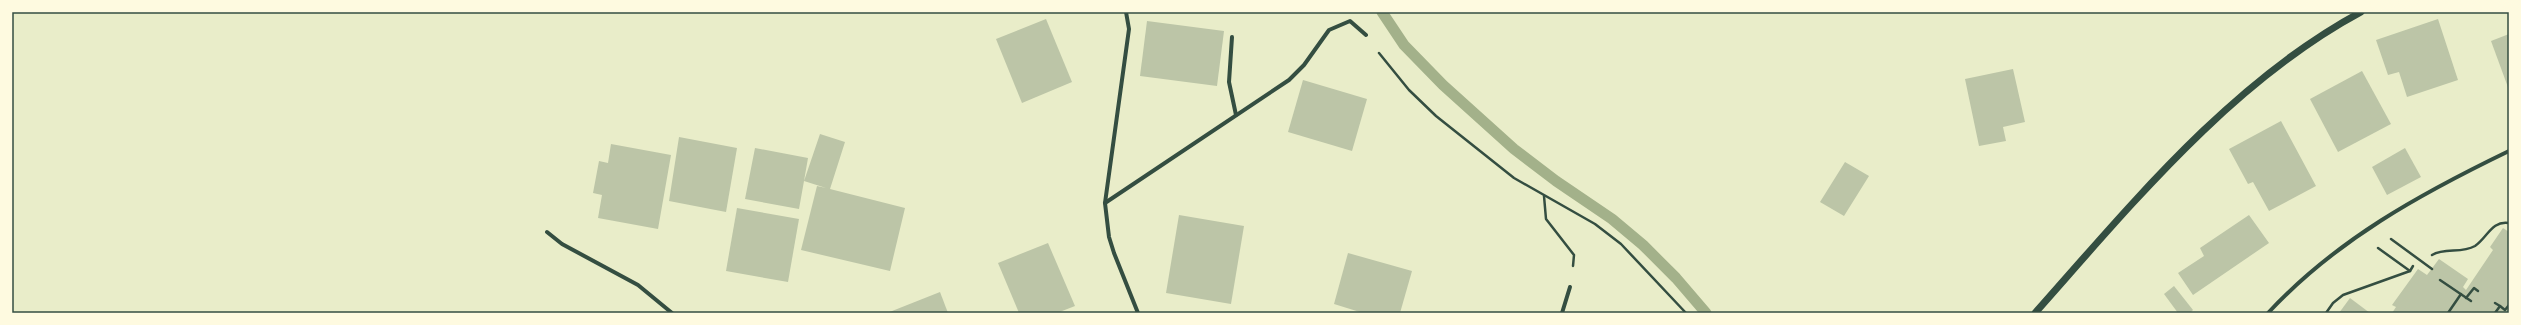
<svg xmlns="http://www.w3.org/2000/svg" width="2521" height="325" viewBox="0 0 2521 325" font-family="'Source Serif 4',serif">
<rect width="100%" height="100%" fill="#e9edc9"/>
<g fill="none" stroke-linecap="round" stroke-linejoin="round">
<path stroke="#a3b18a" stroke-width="11" d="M1382 12 1404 45 1443 85 1514 149 1556 181 1612 219 1643 245 1676 278 1706 313"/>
</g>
<g fill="#bcc5a7">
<path d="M1046 19 1072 82 1022 103 996 39Z"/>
<path d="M2438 19 2458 80 2407 97 2399 72 2388 75 2376 40Z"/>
<path d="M1147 21 1224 31 1217 86 1140 76Z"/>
<path d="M2509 34V90L2491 41Z"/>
<path d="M2013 69 2025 122 2003 127 2006 141 1979 146 1965 79Z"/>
<path d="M2362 71 2391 124 2338 152 2310 99Z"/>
<path d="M1303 80 1367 99 1352 151 1288 132Z"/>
<path d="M2281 121 2316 186 2269 211 2253 182 2248 184 2229 149Z"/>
<path d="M820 134 845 142 830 189 905 208 890 271 801 250 817 186 826 188 804 181 799 209 745 199 755 148 808 158 804 181Z"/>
<path d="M679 137 737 148 726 212 669 201Z"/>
<path d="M611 144 671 155 658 229 598 218 602 195 593 193 599 161 608 163Z"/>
<path d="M2405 148 2421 177 2387 195 2372 167Z"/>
<path d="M1845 162 1869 176 1844 216 1820 202Z"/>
<path d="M737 208 799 219 788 282 726 271Z"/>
<path d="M1179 215 1244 226 1231 304 1166 293Z"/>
<path d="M2249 215 2269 243 2193 295 2178 273 2204 256 2200 248Z"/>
<path d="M2503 228 2509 232V313H2392L2396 307 2392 305 2418 269 2427 275 2439 259 2468 279 2463 287 2466 290 2493 250 2490 247Z"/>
<path d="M1048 243 1075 306 1057 313H1019L998 263Z"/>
<path d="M1348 253 1412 271 1400 313H1363L1334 304Z"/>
<path d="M2174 286 2193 310 2190 313H2178L2164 294Z"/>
<path d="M940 292 948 313H887Z"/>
<path d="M2350 298 2370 313H2339Z"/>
</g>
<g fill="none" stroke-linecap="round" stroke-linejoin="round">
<g stroke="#344e41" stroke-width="2.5">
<path d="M1379 53 1409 90 1436 116 1514 178 1595 224 1621 244 1686 313"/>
<path d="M1544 196 1546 219 1574 255 1573 266"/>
<path d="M2391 239 2432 269"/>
<path d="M2378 248 2410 271"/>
<path d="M2432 255C2445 247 2461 254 2475 246 2487 238 2492 220 2509 223"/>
<path d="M2440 280 2471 301"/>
<path d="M2466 298 2474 288 2478 291"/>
<path d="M2495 303 2500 306 2495 313"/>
<path d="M2500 306 2505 310 2509 305"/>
<path d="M2326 313 2333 303 2343 295 2410 271 2413 266"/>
<path d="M2448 313 2461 294"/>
</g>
<g stroke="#344e41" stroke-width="4">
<path d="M1126 12 1129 29 1105 203 1109 237 1114 253 1138 313"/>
<path d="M1232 37 1229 82 1236 115"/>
<path d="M1105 203 1289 80 1304 65 1329 30 1350 21 1366 35"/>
<path d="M547 232 562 244 638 285 672 313"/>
<path d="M1562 313 1570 287"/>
<path d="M2268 313C2336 240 2420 194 2509 151"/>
</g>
<path stroke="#344e41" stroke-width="7" d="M2035 313C2131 205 2231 82 2361 12"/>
</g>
<rect width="2521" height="325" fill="none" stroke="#fefae0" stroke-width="26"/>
<rect x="13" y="13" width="2495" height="299" fill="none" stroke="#344e41" stroke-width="1.5"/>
</svg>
